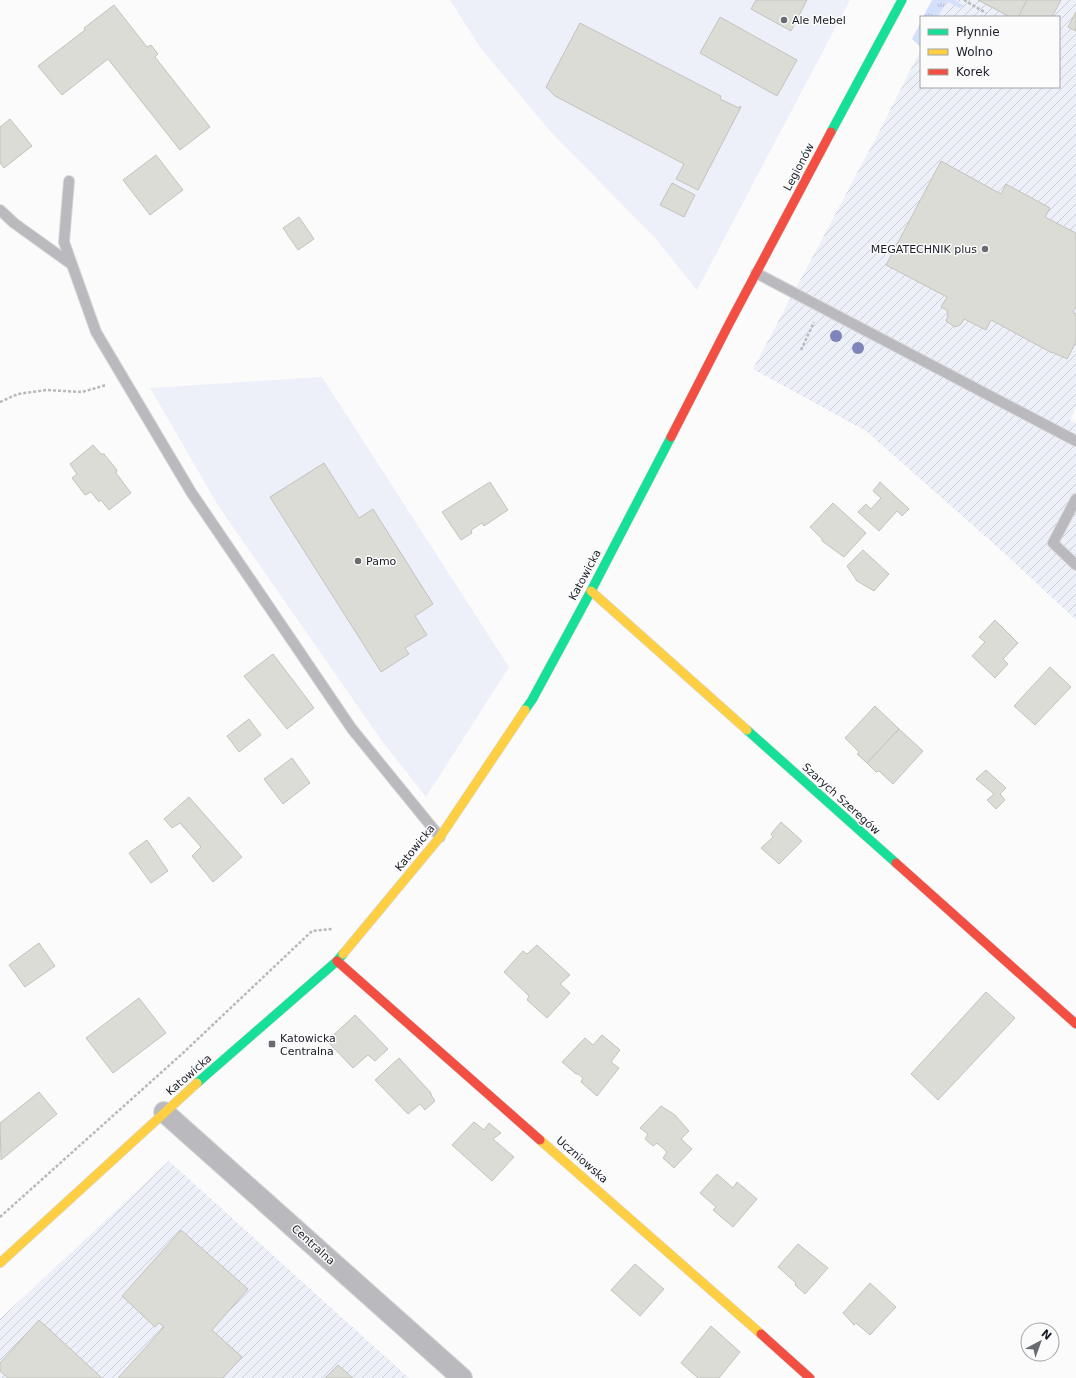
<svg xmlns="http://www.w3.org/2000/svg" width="1076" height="1378" viewBox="0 0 1076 1378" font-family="'DejaVu Sans',sans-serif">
<defs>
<pattern id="industrial-furrows" width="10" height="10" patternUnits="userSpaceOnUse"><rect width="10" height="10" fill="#edf0f8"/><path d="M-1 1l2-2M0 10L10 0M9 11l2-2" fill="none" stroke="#cbcdd5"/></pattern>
<pattern id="grass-tufts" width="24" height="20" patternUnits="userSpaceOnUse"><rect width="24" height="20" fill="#d4dffc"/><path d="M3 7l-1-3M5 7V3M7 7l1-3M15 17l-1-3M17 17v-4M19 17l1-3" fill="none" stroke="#b5bfd8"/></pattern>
</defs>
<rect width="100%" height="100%" fill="#fbfbfb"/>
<g fill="#edf0f8">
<path d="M450 0H850L697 290 655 238 551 132 480 47Z"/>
<path d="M322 377 509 667 426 797 382 741 219 507 150 388Z"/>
</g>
<g fill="url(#industrial-furrows)">
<path d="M947 0H1076V408L1070 420 1076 423V620L1003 552 866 431 753 369 880 130 921 49V87H1059V17H938Z"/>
<path d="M169 1161 329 1306 409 1378H0V1319Z"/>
</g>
<g fill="url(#grass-tufts)">
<path d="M932 0H955L963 6 960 8 947 1 938 17H923Z"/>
<path d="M921 22V47L912 39Z"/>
</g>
<g fill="#dcdcd6" stroke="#c3c3bd">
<path d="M756 0H807L791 31 751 9Z"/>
<path d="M978 0H1036L1027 17H1010Z"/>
<path d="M1027 0H1061L1052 17H1018Z"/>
<path d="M114 5 147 47 151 45 158 54 155 57 210 127 180 150 108 59 62 95 38 66 85 30 84 28Z"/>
<path d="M1076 12V31L1068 27Z"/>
<path d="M720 17 797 60 777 96 700 53Z"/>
<path d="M580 23 721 96 720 99 739 108 740 106 741 107 698 190 676 179 684 164 555 96 546 87Z"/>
<path d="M10 119 32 146 4 168 0 163V127Z"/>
<path d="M156 155 183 190 150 215 123 180Z"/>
<path d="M941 161 1001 194 1006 184 1050 208 1045 217 1076 233V307L1073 312 1076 314V342L1067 359 1052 352V353L991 320 986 330 964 319 961 324 958 326 955 327 946 321 948 316 947 310 941 307 947 297 886 265Z"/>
<path d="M672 183 695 195 684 217 660 205Z"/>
<path d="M299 217 314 239 298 250 283 228Z"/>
<path d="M93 445 101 454H104L117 470 116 473 131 493 109 510 101 500 99 502 91 492 85 495 72 478 77 474 70 464Z"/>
<path d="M324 463 359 518 373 509 433 604 415 616 427 635 405 648 409 654 381 672 270 497Z"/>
<path d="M490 482 508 510 484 526 482 523 471 530 472 533 461 540 442 512Z"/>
<path d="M880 482 909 509 902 516 897 511 879 531 858 512 866 504 871 509 881 498 873 491Z"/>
<path d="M833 503 866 533 844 557 822 541V539L810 527Z"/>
<path d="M863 550 889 574 874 591 857 581 847 566Z"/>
<path d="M995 620 1018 643 1003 659 1008 664 995 678 972 656 985 642 979 637Z"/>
<path d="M273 654 314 708 287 729 244 676Z"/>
<path d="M1050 667 1071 687 1035 725 1014 706Z"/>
<path d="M875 706 899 729 867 763 857 754 859 752 845 738Z"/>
<path d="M249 719 261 735 239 752 227 736Z"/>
<path d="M899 729 923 751 893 784 879 771 876 772 867 763Z"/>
<path d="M292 758 310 783 283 804 264 779Z"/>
<path d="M986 770 1006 788 1000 794 1005 800 996 809 987 800 994 794 976 779Z"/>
<path d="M189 797 242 857 213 882 192 856 201 847 180 823 172 828 164 819Z"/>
<path d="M781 822 802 841 779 864 761 848 773 837 771 834Z"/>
<path d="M147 840 168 871 151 883 129 853Z"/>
<path d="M39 943 55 966 25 987 9 965Z"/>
<path d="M537 945 570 975 560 984 570 993 547 1018 527 1000 529 996 504 972 523 951 527 954Z"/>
<path d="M986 992 1015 1018 938 1100 911 1074Z"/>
<path d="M139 998 166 1033 113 1073 86 1038Z"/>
<path d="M355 1015 388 1049 375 1061 368 1055 353 1068 327 1041Z"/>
<path d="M602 1035 620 1050 611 1062 619 1068 597 1096 581 1082 583 1078 578 1074H576L562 1062 585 1038 593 1045Z"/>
<path d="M399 1058 431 1093V1095L435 1101 425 1110 420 1104 408 1114 375 1080Z"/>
<path d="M39 1092 57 1114 1 1160 0 1123Z"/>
<path d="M661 1106 675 1115 689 1131 681 1139 692 1149 674 1168 663 1158 667 1152 657 1143 653 1146 645 1139 648 1134 640 1128Z"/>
<path d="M474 1122 484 1130 489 1123 501 1133 493 1139 514 1157 492 1181 452 1145Z"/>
<path d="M717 1174 733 1188 737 1182 757 1199 733 1227 713 1210 716 1207 700 1193Z"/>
<path d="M181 1230 248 1289 212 1330 242 1357 223 1378H118L164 1327 159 1323 155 1327 122 1296Z"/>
<path d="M798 1244 828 1268 805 1294 795 1285 796 1283 778 1267Z"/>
<path d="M635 1264 664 1289 640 1316 611 1290Z"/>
<path d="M870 1283 896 1307 870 1335 856 1323 854 1325 843 1313Z"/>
<path d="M39 1320 102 1378H8L0 1371V1363Z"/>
<path d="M711 1326 740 1352 719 1378H698L681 1363Z"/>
<path d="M338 1365 353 1378H325Z"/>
</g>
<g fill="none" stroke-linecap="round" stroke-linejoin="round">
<defs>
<g id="lane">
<path d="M69 181 64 242 96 332 191 492 352 729 440 837"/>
<path d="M0 210 14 223 71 264"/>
<path d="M756 273 1076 441"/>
<path d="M1076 499 1053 543 1076 565"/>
</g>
<path id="street" d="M164 1112 462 1378"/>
<g id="fast">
<path d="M831 132 902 0"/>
<path d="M525 710 532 700 591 591 671 437"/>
<path d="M747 730 896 863"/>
<path d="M197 1083 337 961 343 954"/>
</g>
<g id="slow">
<path d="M591 591 747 730"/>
<path d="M343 954 440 837 525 710"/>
<path d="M540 1140 761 1334"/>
<path d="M0 1263 197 1083"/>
</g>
<g id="jam">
<path d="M671 437 729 324 831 132"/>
<path d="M896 863 1076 1024"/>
<path d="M337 961 540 1140"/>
<path d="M761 1334 810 1378"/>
</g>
</defs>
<use href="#lane" stroke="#d7d8d9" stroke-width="12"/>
<use href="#street" stroke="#d7d8d9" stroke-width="22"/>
<use href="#fast" stroke="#d7d8d9" stroke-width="10"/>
<use href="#slow" stroke="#d7d8d9" stroke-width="10"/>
<use href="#jam" stroke="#d7d8d9" stroke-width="10"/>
<g stroke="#b8b9ba" stroke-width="2.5" stroke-dasharray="3 2" stroke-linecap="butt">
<path d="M964 0 986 13"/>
<path d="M801 350 814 322"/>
<path d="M0 402 18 394 46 390 82 392 106 385"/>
<path d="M0 1217 183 1053 312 931 332 929"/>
</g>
<use href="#lane" stroke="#bababe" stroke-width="10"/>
<use href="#street" stroke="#bababe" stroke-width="20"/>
<use href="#fast" stroke="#16e098" stroke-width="9"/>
<use href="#slow" stroke="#ffcf43" stroke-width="9"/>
<use href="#jam" stroke="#f24e42" stroke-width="9"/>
</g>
<g fill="#7f85b8">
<circle cx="836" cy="336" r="6"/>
<circle cx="858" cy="348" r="6"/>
</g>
<g fill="#696b72" stroke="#fbfbfb" stroke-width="1.5">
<circle cx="784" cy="20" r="4"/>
<circle cx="985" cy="249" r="4"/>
<circle cx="358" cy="561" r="4"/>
<rect x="268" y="1040" width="8" height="8" rx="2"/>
</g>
<g text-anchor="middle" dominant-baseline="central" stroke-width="3" stroke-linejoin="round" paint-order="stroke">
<g font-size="11" fill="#1a1e28" stroke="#fbfbfb" text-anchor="start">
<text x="792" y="20">Ale Mebel</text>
<text x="977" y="249" text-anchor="end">MEGATECHNIK plus</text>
<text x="366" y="561">Pamo</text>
<text x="280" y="1038">Katowicka<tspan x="280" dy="13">Centralna</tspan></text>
</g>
<g font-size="11" fill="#1a1e28" stroke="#fbfbfb">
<text transform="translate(799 167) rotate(-62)">Legionów</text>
<text transform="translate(585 575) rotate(-62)">Katowicka</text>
<text transform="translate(841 799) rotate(42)">Szarych Szeregów</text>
<text transform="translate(415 848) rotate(-51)">Katowicka</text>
<text transform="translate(189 1075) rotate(-41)">Katowicka</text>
<text transform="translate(582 1160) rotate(41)">Uczniowska</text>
<text transform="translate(313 1245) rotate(42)">Centralna</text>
</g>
</g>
<rect x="920" y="16" width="140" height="72" fill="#fbfbfb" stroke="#a1a3a7"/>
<rect x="928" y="29" width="20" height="6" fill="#16e098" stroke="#a1a3a7"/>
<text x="956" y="36" font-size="12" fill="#1a1e28">Płynnie</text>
<rect x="928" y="49" width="20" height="6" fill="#ffcf43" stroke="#a1a3a7"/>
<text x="956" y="56" font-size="12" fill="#1a1e28">Wolno</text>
<rect x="928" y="69" width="20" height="6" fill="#f24e42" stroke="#a1a3a7"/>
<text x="956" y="76" font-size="12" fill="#1a1e28">Korek</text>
<g transform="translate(1040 1342) rotate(41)"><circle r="19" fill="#fbfbfb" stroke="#a1a3a7"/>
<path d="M0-3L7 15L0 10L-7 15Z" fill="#696b72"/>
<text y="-6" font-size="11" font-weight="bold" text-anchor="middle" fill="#1a1e28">N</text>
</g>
</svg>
